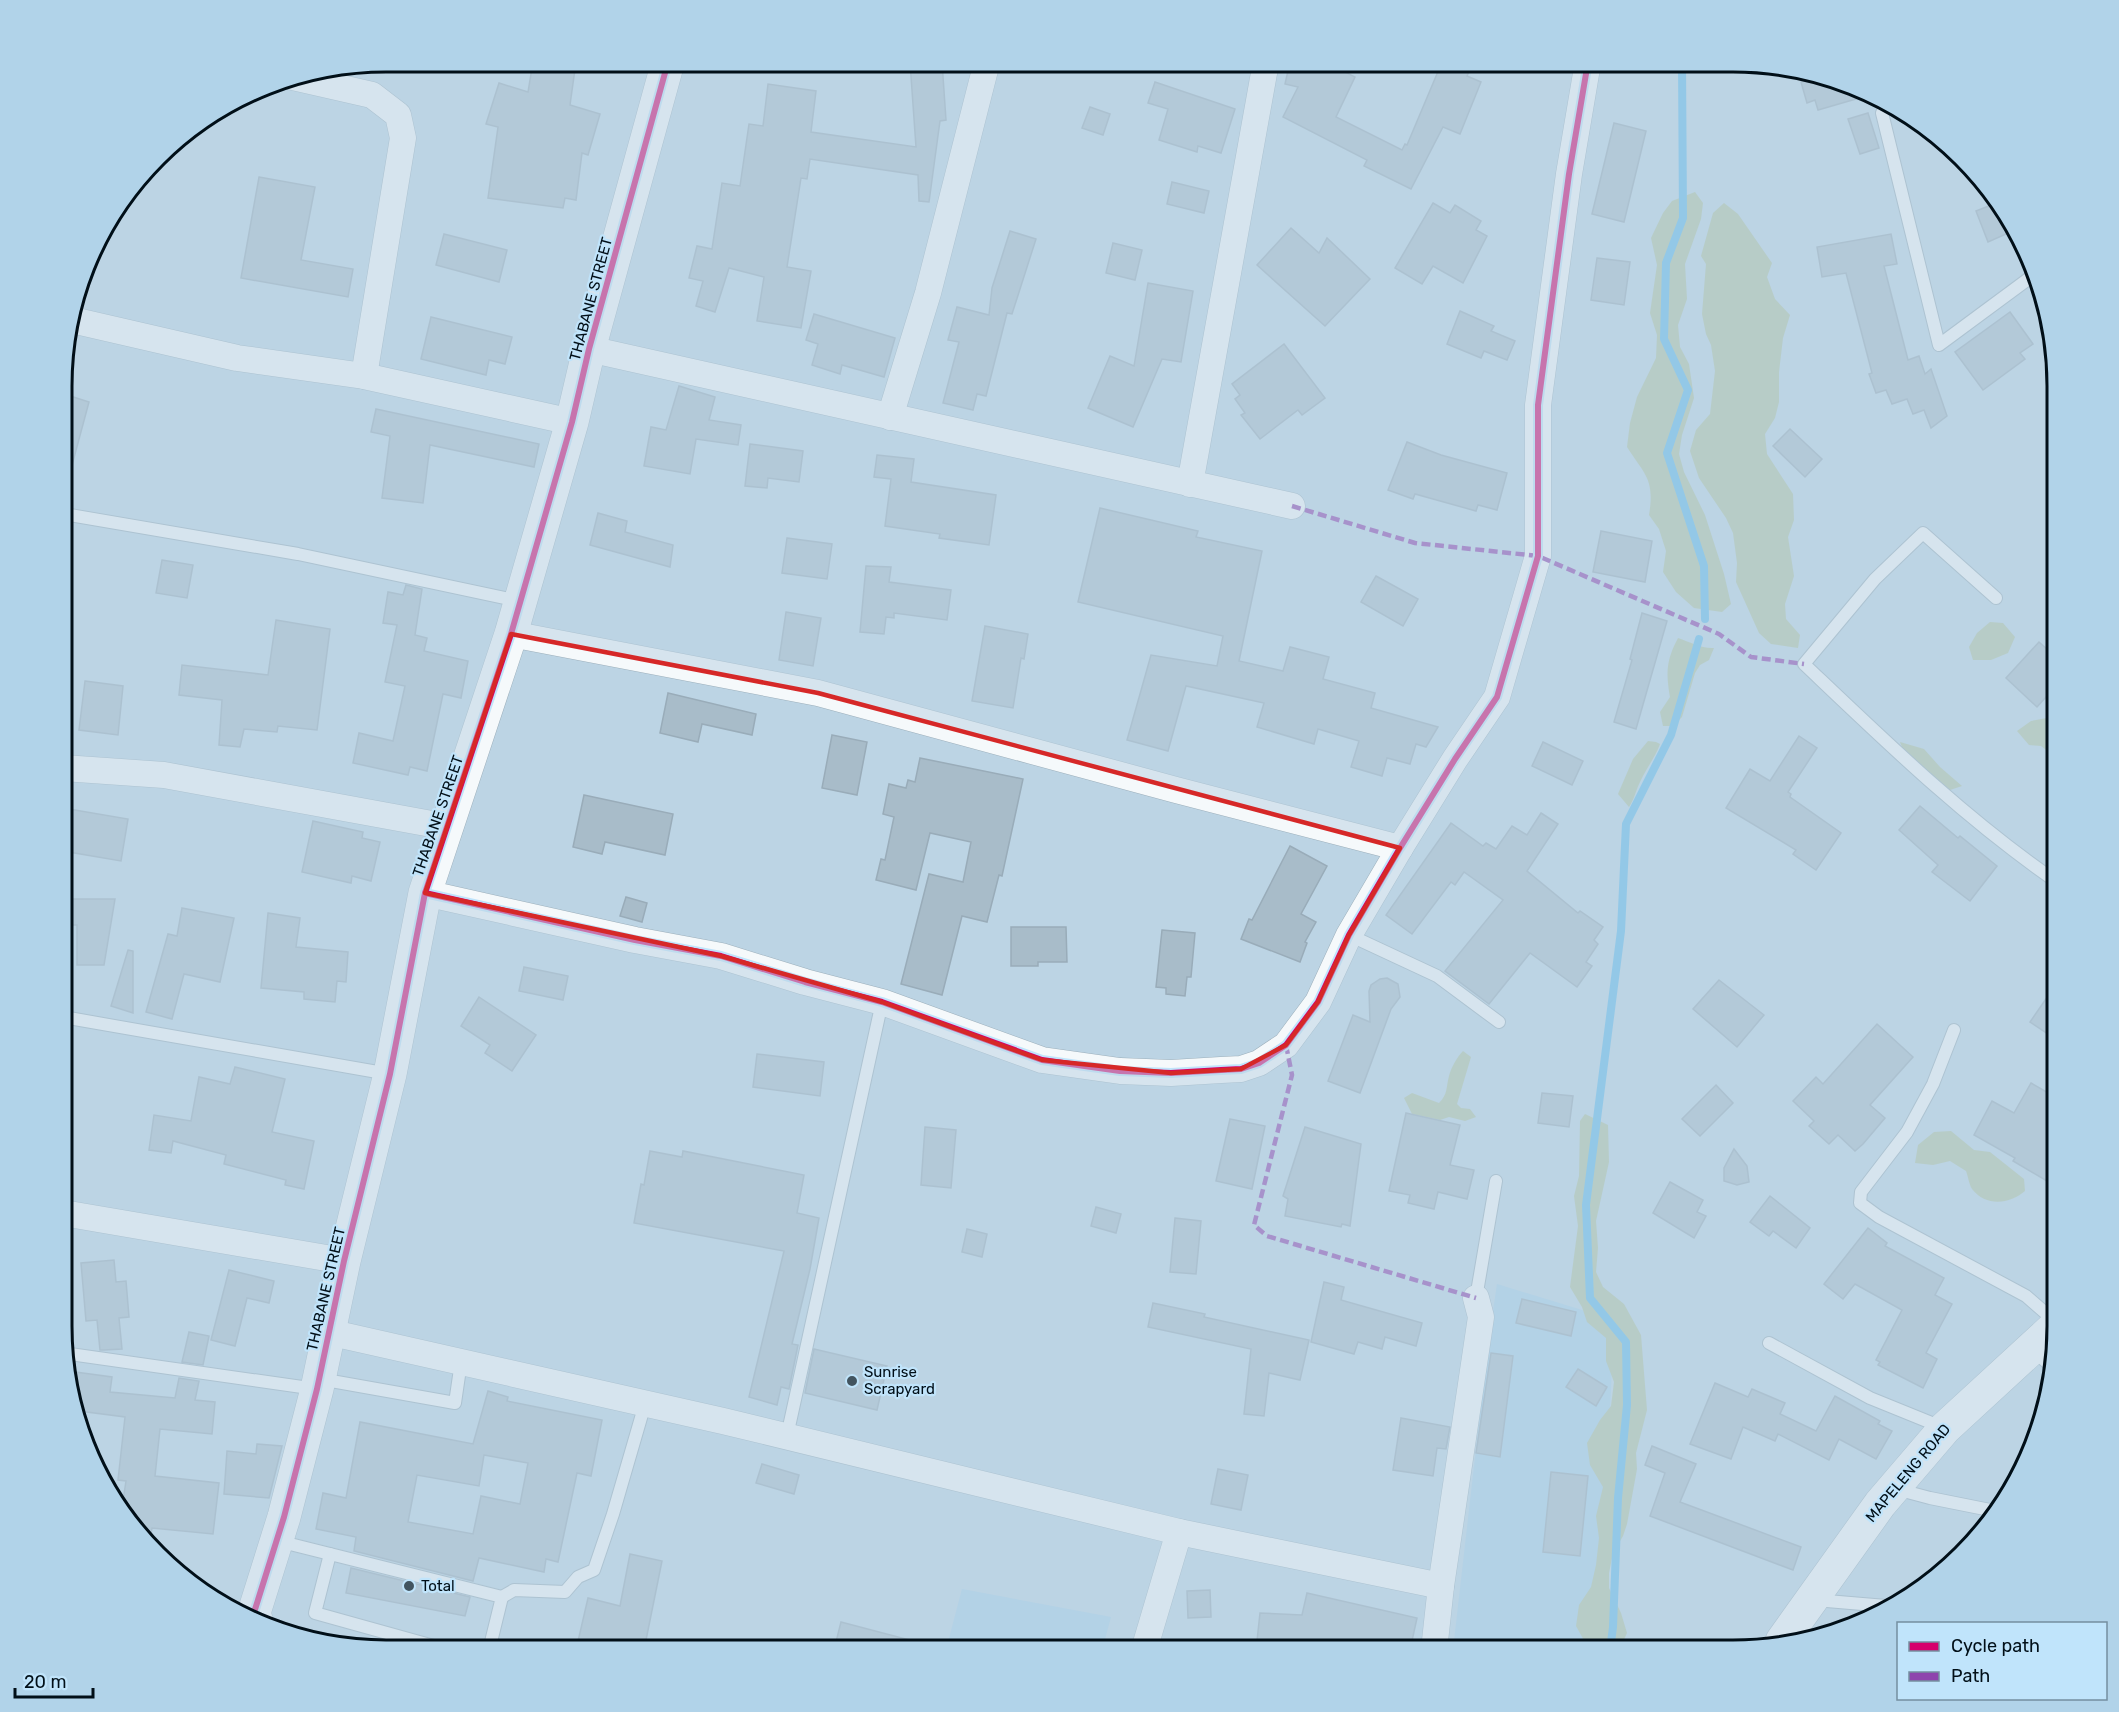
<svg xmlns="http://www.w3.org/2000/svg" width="2119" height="1712" viewBox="0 0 2119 1712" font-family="Rubik,sans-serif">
<rect width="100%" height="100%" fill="#bcd4e4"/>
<g fill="#a8d0e9">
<path d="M1497 1284 1595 1314 1613 1344 1599 1650H1453L1487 1353Z"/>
<path d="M962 1589 1111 1617 1102 1650H946Z"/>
</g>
<g fill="#b2c4a4">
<path d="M1695 192 1703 203 1701 219 1685 264 1687 299 1678 325 1680 347 1689 364 1694 398 1682 435 1679 454 1684 472 1705 515 1724 574 1731 604 1722 612 1694 608 1676 592 1663 572 1666 551 1659 529 1649 515C1655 479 1645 475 1627 447L1630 423 1637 397 1656 358 1657 335 1650 313 1657 265 1651 238 1663 213 1672 201Z"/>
<path d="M1724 203 1738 214 1772 263 1767 277 1775 299 1790 315 1783 338 1779 372V402L1775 418 1765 434 1767 454 1793 494 1794 520 1788 537 1794 576 1785 604 1786 619 1800 635 1798 648 1771 644 1759 633 1736 582 1737 563 1733 533 1726 518 1699 478 1690 451 1696 430 1710 414 1715 371 1711 345 1706 334 1702 314 1706 264 1701 256 1713 213Z"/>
<path d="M1990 622 2003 623 2015 637 2008 653 1991 660H1973L1969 647 1977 633Z"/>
<path d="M1678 638C1690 642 1702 649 1714 648L1709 660 1700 665 1695 673 1682 717 1673 726H1663L1660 712 1670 697C1666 672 1666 661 1678 638Z"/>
<path d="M2052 717 2057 722V751L2049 752 2041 746 2029 745 2017 731 2031 721Z"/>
<path d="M1648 741 1656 742 1660 744C1655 758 1647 767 1641 780 1636 789 1635 798 1629 807L1618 794 1633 759Z"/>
<path d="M1900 742 1924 749 1940 767 1962 786 1950 790 1905 755Z"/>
<path d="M1463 1051 1471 1057 1457 1104 1461 1108 1470 1109 1476 1117 1465 1121 1449 1117 1440 1120 1412 1114 1404 1098 1412 1093 1439 1103C1448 1094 1446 1087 1449 1076 1451 1068 1457 1057 1463 1051Z"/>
<path d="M1585 1114 1608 1125 1609 1162 1596 1221 1598 1248 1596 1272 1603 1287 1624 1304 1641 1335 1647 1410 1636 1453 1637 1469 1627 1524 1623 1536 1613 1553 1609 1573V1588L1621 1613 1627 1633 1619 1650H1596L1586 1644 1576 1626 1579 1605 1591 1587 1596 1565 1599 1538 1596 1516 1603 1487 1590 1465 1587 1443 1600 1420 1611 1406 1614 1382 1606 1361V1338L1587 1322 1582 1307 1570 1287 1578 1226 1574 1196 1579 1176 1580 1121Z"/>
<path d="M1951 1131 1974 1150 1990 1152 2024 1179 2025 1191C2010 1204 1986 1207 1972 1189 1969 1184 1968 1176 1966 1171L1950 1161 1933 1165 1915 1163 1918 1145 1934 1132Z"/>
</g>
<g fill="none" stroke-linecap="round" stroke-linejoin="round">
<g stroke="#62bbeb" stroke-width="8">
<path d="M1682 62 1683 218 1666 263 1664 339 1688 390 1667 453 1704 566 1705 619"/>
<path d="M1610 1650 1613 1627 1618 1498 1627 1405 1626 1342 1590 1298 1586 1205 1621 931 1626 824 1671 735 1699 639"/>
</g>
</g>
<g fill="#a8bcc9" stroke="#99acb9" stroke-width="1.5" fill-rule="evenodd">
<path d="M533 62H576L570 105 600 114 588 155 582 153 576 200 565 198 563 208 488 198 498 127 486 124 499 83 528 92Z"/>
<path d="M910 62H942L946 120 940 121 929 202 919 201 918 175 810 159 807 179 801 178 787 267 811 271 801 328 757 321 764 277 729 268 715 312 696 306 703 281 689 278 697 246 712 249 722 183 740 186 749 124 763 126 768 84 816 91 811 132 916 147Z"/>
<path d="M1290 62H1326L1355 77 1336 117 1402 150 1405 144 1407 145 1442 62H1473L1467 76 1481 82 1460 134 1443 127 1411 189 1364 166 1367 160 1283 117 1298 87 1285 84Z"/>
<path d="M1819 77 1858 86 1870 95 1818 110 1815 100 1807 103 1801 82Z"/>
<path d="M1155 82 1235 109 1221 153 1198 146 1197 152 1159 140 1168 109 1148 103Z"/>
<path d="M1090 107 1110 114 1103 135 1082 128Z"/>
<path d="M1868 113 1879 148 1860 154 1848 119Z"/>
<path d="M1614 123 1646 131 1624 222 1592 214Z"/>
<path d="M259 177 315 187 301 260 353 269 348 297 241 278Z"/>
<path d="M1172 182 1209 191 1204 213 1167 204Z"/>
<path d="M1433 203 1450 213 1455 205 1481 221 1476 230 1487 236 1463 283 1433 266 1422 284 1395 268Z"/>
<path d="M1994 204 2013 231 1988 242 1976 211Z"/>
<path d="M1291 228 1319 253 1327 238 1370 279 1325 326 1257 265Z"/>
<path d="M1010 231 1036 239 1012 314 1007 313 986 396 977 394 973 410 943 403 959 342 948 340 957 307 989 315 992 288Z"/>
<path d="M444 234 507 250 499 282 436 265Z"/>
<path d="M1891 234 1897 264 1884 266 1908 360 1919 356 1925 374 1931 369 1947 416 1931 428 1924 410 1913 414 1907 399 1892 404 1886 390 1876 393 1869 374 1872 373 1846 273 1822 277 1817 247Z"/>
<path d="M1113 243 1142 250 1135 280 1106 273Z"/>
<path d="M1597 258 1630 262 1624 305 1591 300Z"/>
<path d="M1148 283 1193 291 1181 362 1162 359 1133 427 1088 408 1110 356 1134 366Z"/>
<path d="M1460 311 1494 326 1491 331 1515 341 1507 360 1484 351 1481 358 1447 344Z"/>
<path d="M2010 312 2033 344 2020 353 2025 359 1983 390 1955 352Z"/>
<path d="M814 314 895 338 884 377 842 365 840 374 812 365 818 344 806 340Z"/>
<path d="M431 317 512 337 505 364 489 360 486 375 421 359Z"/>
<path d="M1284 344 1325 398 1302 415 1298 410 1260 439 1241 415 1245 413 1235 399 1240 395 1232 384Z"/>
<path d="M679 386 715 397 709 420 741 425 738 445 696 439 690 474 644 466 651 427 666 430Z"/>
<path d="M64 394 89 402 71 469 64 468Z"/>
<path d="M376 409 539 444 534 467 430 445 423 503 382 498 390 436 371 432Z"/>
<path d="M1790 429 1822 459 1805 477 1773 446Z"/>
<path d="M1407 442 1441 455 1507 473 1497 510 1478 505 1476 511 1415 494 1413 499 1388 490Z"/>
<path d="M750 444 803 451 799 482 768 478 767 488 745 486Z"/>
<path d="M877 455 914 459 911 482 996 495 989 545 939 538 940 534 885 526 891 479 874 477Z"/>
<path d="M1100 508 1198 531 1196 537 1262 551 1239 661 1283 671 1290 647 1329 657 1323 679 1375 693 1371 708 1438 727 1426 747 1416 744 1410 764 1387 758 1382 776 1351 767 1359 741 1318 729 1314 744 1257 727 1264 703 1186 686 1168 751 1127 740 1151 655 1217 666 1223 636 1078 602Z"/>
<path d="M598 513 627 521 625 532 673 545 670 567 590 545Z"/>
<path d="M1601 531 1652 541 1645 582 1593 572Z"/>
<path d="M787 538 832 544 827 579 782 573Z"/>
<path d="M162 560 193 565 187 598 156 593Z"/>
<path d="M866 566 891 567 889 582 951 590 947 620 894 613V618L886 617 884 634 860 632Z"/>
<path d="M1376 576 1418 599 1403 626 1361 602Z"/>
<path d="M406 585 422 589 415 635 427 638 424 651 468 661 461 698 443 694 427 771 410 767 408 775 353 763 359 733 393 741 405 686 385 682 397 625 383 623 388 592 403 595Z"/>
<path d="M786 612 821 618 813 666 779 660Z"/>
<path d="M1642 613 1667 621 1636 729 1614 722 1632 660 1630 659Z"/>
<path d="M276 620 330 629 317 730 278 726 277 732 244 729 240 747 219 745 222 700 179 695 182 665 268 675Z"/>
<path d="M985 626 1028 634 1024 659 1021 658 1013 708 972 701Z"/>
<path d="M2039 642 2057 658V685L2037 707 2006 678Z"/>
<path d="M85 681 123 686 118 735 79 730Z"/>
<path d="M668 693 756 714 752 735 702 724 698 742 660 733Z"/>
<path d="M832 735 867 742 857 795 822 788Z"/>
<path d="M1799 736 1817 748 1788 792 1791 794 1790 797 1841 833 1816 870 1793 854 1796 850 1726 808 1750 769 1770 781Z"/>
<path d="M1543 742 1583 761 1572 785 1532 766Z"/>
<path d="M920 758 1023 779 1002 876 999 875 987 922 962 916 942 995 901 984 929 874 963 882 971 842 930 833 916 890 876 880 881 859 885 860 894 817 883 814 889 784 906 788 908 780 915 782Z"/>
<path d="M584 795 673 814 665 855 605 842 602 854 573 847Z"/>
<path d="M1920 806 1958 838 1960 836 1997 866 1970 901 1932 872 1938 865 1899 830Z"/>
<path d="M63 808 128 819 121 861 63 851Z"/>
<path d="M1541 813 1558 824 1527 871 1578 913 1580 911 1603 927 1594 940 1598 944 1586 962 1592 966 1577 987 1530 953 1489 1004 1445 971 1503 900 1464 872 1455 885 1451 882 1412 934 1386 915 1451 823 1483 846 1486 843 1496 849 1512 826 1527 835Z"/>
<path d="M313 821 363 832 362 838 380 842 371 881 352 876 351 883 302 872Z"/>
<path d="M1290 846 1327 866 1301 914 1316 922 1305 942 1307 943 1300 962 1241 939 1249 919 1252 920Z"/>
<path d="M626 897 647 903 642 922 620 916Z"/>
<path d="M63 899H115L104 965H77V925H63Z"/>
<path d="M182 908 234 918 220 982 184 974 172 1019 146 1012 168 934 177 936Z"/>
<path d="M268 913 300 918 296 947 348 952 346 982 337 981 335 1002 304 999V992L261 988Z"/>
<path d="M1011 927H1066L1067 962H1038V966H1011Z"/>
<path d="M1162 930 1195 933 1191 977H1187L1185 996 1166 994V988L1156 987Z"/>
<path d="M128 950 133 951V1013L111 1006Z"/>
<path d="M524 967 568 976 563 1000 519 991Z"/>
<path d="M1387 978 1398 984 1400 997 1391 1009 1360 1093 1328 1081 1353 1015 1370 1022 1369 991 1371 985 1380 979Z"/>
<path d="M1719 980 1764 1015 1737 1047 1693 1009Z"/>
<path d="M2057 983V1040L2030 1022Z"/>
<path d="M479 997 536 1035 512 1071 485 1053 490 1045 461 1026Z"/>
<path d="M1877 1024 1913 1057 1870 1105 1885 1118 1863 1144 1855 1151 1838 1135 1829 1144 1809 1126 1814 1121 1793 1101 1816 1077 1823 1084Z"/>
<path d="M757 1054 824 1062 820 1096 753 1087Z"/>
<path d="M235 1067 285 1079 272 1132 314 1141 304 1189 285 1185 286 1180 224 1164 226 1155 173 1141 171 1153 149 1150 154 1115 191 1121 199 1077 230 1084Z"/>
<path d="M2031 1083 2057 1098V1187L2013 1161 2015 1158 1974 1135 1992 1101 2014 1113Z"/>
<path d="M1716 1085 1733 1103 1700 1136 1682 1119Z"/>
<path d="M1542 1093 1573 1096 1569 1127 1538 1123Z"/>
<path d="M1406 1113 1460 1125 1450 1165 1474 1170 1467 1199 1438 1192 1434 1209 1408 1203 1410 1195 1389 1191Z"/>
<path d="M1230 1119 1265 1126 1252 1189 1216 1181Z"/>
<path d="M925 1127 956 1130 951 1188 921 1185Z"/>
<path d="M1305 1127 1361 1144 1350 1226 1342 1224 1341 1227 1285 1216 1288 1199 1283 1196Z"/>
<path d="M1734 1149 1747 1166 1749 1182 1737 1185 1724 1181V1168Z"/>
<path d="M650 1151 682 1157 683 1151 804 1175 797 1213 819 1218 810 1269 792 1344 798 1345 789 1389 781 1387 777 1405 749 1397 784 1251 634 1223 641 1184 644 1185Z"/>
<path d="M1670 1182 1703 1200 1697 1212 1706 1216 1694 1238 1653 1213Z"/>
<path d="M1770 1196 1810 1228 1796 1248 1773 1231 1769 1236 1750 1222Z"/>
<path d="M1096 1207 1121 1214 1116 1233 1091 1226Z"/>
<path d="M1175 1218 1201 1221 1196 1274 1170 1272Z"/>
<path d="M1868 1228 1887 1243 1885 1246 1944 1278 1935 1295 1952 1304 1926 1353 1937 1359 1923 1388 1878 1365 1880 1362 1876 1360 1902 1310 1855 1284 1843 1299 1824 1284Z"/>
<path d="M967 1229 987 1234 982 1257 962 1252Z"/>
<path d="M114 1260 116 1282 126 1281 129 1317 119 1318 122 1349 104 1350H100L97 1320 86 1321 81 1263Z"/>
<path d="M229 1270 274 1281 269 1303 247 1298 235 1346 211 1340Z"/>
<path d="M1324 1282 1344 1287 1341 1300 1422 1323 1416 1346 1385 1337 1382 1349 1358 1342 1354 1354 1311 1342Z"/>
<path d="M1522 1299 1576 1312 1571 1336 1516 1323Z"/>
<path d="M1153 1303 1205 1314 1204 1317 1309 1340 1300 1380 1269 1373 1264 1416 1244 1414 1251 1349 1148 1327Z"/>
<path d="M189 1332 209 1336 203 1365 182 1362Z"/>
<path d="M814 1349 887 1366 877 1410 805 1393Z"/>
<path d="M1491 1353 1513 1356 1500 1457 1476 1453Z"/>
<path d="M1578 1369 1607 1387 1596 1406 1566 1387Z"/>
<path d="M68 1371 112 1377 110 1392 175 1398 179 1378 199 1381 195 1400 215 1402 212 1434 160 1429 155 1476 219 1483 213 1534 152 1528 149 1546 122 1507 126 1481 118 1480 125 1417 79 1411Z"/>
<path d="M1715 1383 1748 1397 1752 1389 1785 1403 1780 1414 1816 1431 1835 1396 1880 1421 1878 1424 1892 1431 1876 1459 1839 1439 1829 1460 1778 1434 1775 1441 1743 1427 1731 1459 1690 1444Z"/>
<path d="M488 1391 508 1397 507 1401 602 1420 591 1476 577 1473 558 1562 546 1559 544 1572 479 1558 473 1581 354 1551 356 1537 316 1529 323 1493 346 1498 360 1422 473 1444ZM484 1455 528 1463 520 1504 481 1496 473 1534 408 1522 417 1475 479 1486Z"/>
<path d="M1401 1418 1450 1427 1446 1449 1437 1448 1433 1476 1393 1470Z"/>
<path d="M257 1444 282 1446 269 1498 224 1494 227 1451 256 1454Z"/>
<path d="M1652 1446 1696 1464 1680 1502 1801 1547 1793 1570 1650 1516 1665 1473 1645 1465Z"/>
<path d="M762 1464 799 1475 794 1494 756 1483Z"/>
<path d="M1218 1469 1248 1475 1241 1510 1211 1504Z"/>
<path d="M1551 1472 1588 1476 1580 1556 1543 1552Z"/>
<path d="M630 1554 662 1561 644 1650H576L588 1598 620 1606Z"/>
<path d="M351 1568 470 1597 465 1616 346 1593Z"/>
<path d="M1210 1590 1211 1617 1188 1618 1187 1591Z"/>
<path d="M1307 1593 1417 1618 1410 1650H1256L1260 1613 1302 1615Z"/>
<path d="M841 1622 921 1643 920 1650H834Z"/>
</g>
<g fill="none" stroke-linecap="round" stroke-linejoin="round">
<defs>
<g id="lane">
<path d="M1882 113 1939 345 2035 274"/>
<path d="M64 514 298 554 519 601"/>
<path d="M1996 598 1923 533 1875 579 1804 664C1884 740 1965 819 2057 882"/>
<path d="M1349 935 1437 976 1499 1022"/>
<path d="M63 1017 389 1074"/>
<path d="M1954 1030 1933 1084 1907 1132 1861 1192 1860 1203 1879 1217 2026 1296 2057 1323"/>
<path d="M1476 1298 1496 1181"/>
<path d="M1769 1343 1870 1398 1944 1428"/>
<path d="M2033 1350 2052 1367"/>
<path d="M63 1353 316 1389"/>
<path d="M320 1379 455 1403 461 1362"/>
<path d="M787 1436 882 1002"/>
<path d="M1896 1489 1930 1498 1995 1511"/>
<path d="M278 1541 502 1597 489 1650"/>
<path d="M330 1554 315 1613 448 1650"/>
<path d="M502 1597 514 1590 565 1592 578 1577 594 1570 613 1514 645 1404"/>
<path d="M1815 1600 1886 1606"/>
</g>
<g id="street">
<path d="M293 77 372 95 398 115 403 138 364 376"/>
<path d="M72 320 237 358 364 376 572 422"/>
<path d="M589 349 1292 506"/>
<path d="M890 417 928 293 987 62"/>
<path d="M1190 484 1266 62"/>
<path d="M511 634 818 693 1176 790 1400 848"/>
<path d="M63 768 164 775 448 827"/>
<path d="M425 893 635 940 721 956 805 982 882 1002 1042 1060 1120 1071 1171 1073 1221 1070 1241 1069 1259 1063 1286 1045 1318 1002 1349 935 1400 848 1455 759 1497 697 1538 556V405L1569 174 1588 62"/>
<path d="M63 1213 344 1261"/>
<path d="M328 1332 723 1421 1179 1532 1441 1586 1434 1650"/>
<path d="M1441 1586 1481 1317 1476 1298"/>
<path d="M1144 1650 1179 1532"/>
</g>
<g id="secondary">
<path d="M252 1619 284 1517 317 1389 344 1261 390 1074 425 893 511 634 572 422 589 349 668 62"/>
<path d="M1782 1641 1880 1504 1945 1428 2057 1325"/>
</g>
<path id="primary" d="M249 1618 254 1613 257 1623"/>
</defs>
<use href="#lane" stroke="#9cafbb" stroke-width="14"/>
<use href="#street" stroke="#9cafbb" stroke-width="27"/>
<use href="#secondary" stroke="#9cafbb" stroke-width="34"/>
<use href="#primary" stroke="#9cafbb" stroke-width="34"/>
<use href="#lane" stroke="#f5f9fb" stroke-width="12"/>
<use href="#street" stroke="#f5f9fb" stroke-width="26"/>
<use href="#secondary" stroke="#f5f9fb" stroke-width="33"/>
<use href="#primary" stroke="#f5f9fb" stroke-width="33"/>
<g stroke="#8e44ad" stroke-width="4.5" stroke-dasharray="9 4.5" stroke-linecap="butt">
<path d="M1292 506 1415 543 1538 556 1719 634 1751 657 1804 664"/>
<path d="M1286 1045 1292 1075 1254 1225 1267 1236 1476 1298"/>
</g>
<defs>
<g id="cycleway">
<path d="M425 893 635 940 721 956 805 982 882 1002 1042 1060 1120 1071 1171 1073 1221 1070 1241 1069 1259 1063 1286 1045 1318 1002 1349 935 1400 848 1455 759 1497 697 1538 556V405L1569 174 1588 62"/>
<path d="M252 1619 284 1517 317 1389 344 1261 390 1074 425 893 511 634 572 422 589 349 668 62"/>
</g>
</defs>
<use href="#cycleway" stroke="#c0e4fb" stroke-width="10"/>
<use href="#cycleway" stroke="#d6006c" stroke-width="6"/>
</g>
<path d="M0 0H2119V1712H0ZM511 634 818 693 1400 848 1349 935 1318 1002 1286 1045 1241 1069 1171 1073 1042 1060 882 1002 721 956 425 893Z" fill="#bcd4e4" fill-opacity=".55" fill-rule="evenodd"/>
<path fill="none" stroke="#d62828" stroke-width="4.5" stroke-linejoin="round" d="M511 634 818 693 1400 848 1349 935 1318 1002 1286 1045 1241 1069 1171 1073 1042 1060 882 1002 721 956 425 893Z"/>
<g fill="#42545f" stroke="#c0e4fb" stroke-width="2">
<circle cx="852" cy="1381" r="6"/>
<circle cx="409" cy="1586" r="6"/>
</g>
<g text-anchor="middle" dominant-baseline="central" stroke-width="4.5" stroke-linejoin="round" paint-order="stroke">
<g font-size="15" fill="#010f18" stroke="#c0e4fb">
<text transform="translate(591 299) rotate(-75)">THABANE STREET</text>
<text transform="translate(438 816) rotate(-71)">THABANE STREET</text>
<text transform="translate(326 1289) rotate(-77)">THABANE STREET</text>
<text transform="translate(1908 1473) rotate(-50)">MAPELENG ROAD</text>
</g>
<g font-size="15" fill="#010f18" stroke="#c0e4fb" text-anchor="start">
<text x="864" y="1372">Sunrise<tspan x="864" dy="17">Scrapyard</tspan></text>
<text x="421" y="1586">Total</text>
</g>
</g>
<path d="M0 0H2119V1712H0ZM386 72H1733A314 314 0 0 1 2047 386V1326A314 314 0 0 1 1733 1640H386A314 314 0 0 1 72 1326V386A314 314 0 0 1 386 72Z" fill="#b1d3e9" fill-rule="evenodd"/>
<path fill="none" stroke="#010f18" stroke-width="3" d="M386 72H1733A314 314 0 0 1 2047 386V1326A314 314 0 0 1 1733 1640H386A314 314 0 0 1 72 1326V386A314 314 0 0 1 386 72Z"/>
<rect x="1897" y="1622" width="210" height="78" fill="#c0e4fb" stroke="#748fa0" stroke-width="1.5"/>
<rect x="1909" y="1642" width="30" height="9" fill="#d6006c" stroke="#748fa0" stroke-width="1.5"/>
<text x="1951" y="1652" font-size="18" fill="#010f18">Cycle path</text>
<rect x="1909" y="1672" width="30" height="9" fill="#8e44ad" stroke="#748fa0" stroke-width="1.5"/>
<text x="1951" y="1682" font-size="18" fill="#010f18">Path</text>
<path d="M15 1688v9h78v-9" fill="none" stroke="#010f18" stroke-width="3"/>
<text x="24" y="1688" font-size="18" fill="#010f18" stroke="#c0e4fb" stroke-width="4.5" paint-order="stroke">20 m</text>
</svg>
